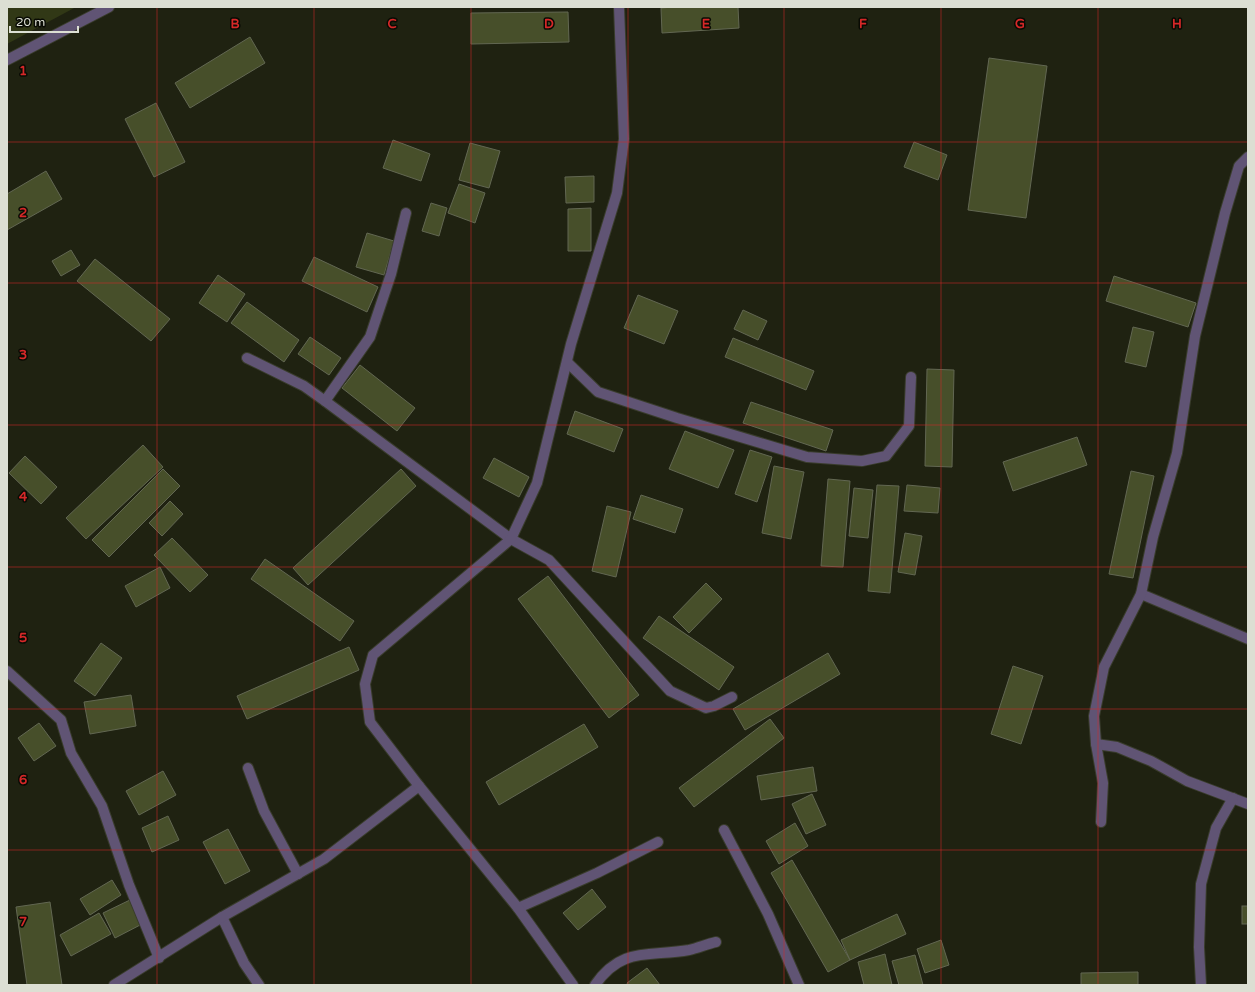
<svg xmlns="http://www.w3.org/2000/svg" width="1255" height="992" viewBox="0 0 1255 992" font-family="'Varela Round',sans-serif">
<rect width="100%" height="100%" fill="#1f2211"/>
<path fill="#313816" d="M7 7H76L7 44Z"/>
<g fill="#474f2a" stroke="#626752">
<path d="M674 7H738L739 28 662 33 661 8Z"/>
<path d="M568 12 569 42 471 44V13Z"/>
<path d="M250 37 265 63 190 108 175 83Z"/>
<path d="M989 58 1047 66 1026 218 968 210Z"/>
<path d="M156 103 185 162 154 177 125 119Z"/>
<path d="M393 140 430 154 421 181 383 168Z"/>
<path d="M914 142 947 155 938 180 904 167Z"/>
<path d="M470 143 500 151 489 188 459 180Z"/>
<path d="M46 171 62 199 7 230V194Z"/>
<path d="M594 176V202L566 203 565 177Z"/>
<path d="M459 184 485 193 475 223 448 213Z"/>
<path d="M431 203 447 208 439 236 422 231Z"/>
<path d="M591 208V251H568V209Z"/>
<path d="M367 233 394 241 384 275 356 267Z"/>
<path d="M71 250 80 265 61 276 52 261Z"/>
<path d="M314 257 378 287 367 312 302 281Z"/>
<path d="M95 259 170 319 151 341 77 281Z"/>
<path d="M218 275 245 294 227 322 199 303Z"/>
<path d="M1114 276 1196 303 1188 327 1106 301Z"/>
<path d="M638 295 678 311 664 344 624 328Z"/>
<path d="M247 302 299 340 284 362 231 323Z"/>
<path d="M743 310 767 321 758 340 734 329Z"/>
<path d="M1133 327 1154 332 1146 367 1125 362Z"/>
<path d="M310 337 341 358 329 375 298 354Z"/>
<path d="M733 338 814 371 806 390 725 357Z"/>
<path d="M360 365 415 408 397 431 342 388Z"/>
<path d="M927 369 954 370 952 467 925 466Z"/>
<path d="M751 402 833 430 826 451 743 423Z"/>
<path d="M575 411 623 429 614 452 567 434Z"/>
<path d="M685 431 734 450 718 488 669 469Z"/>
<path d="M1077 437 1087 465 1013 491 1003 462Z"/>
<path d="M143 445 163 467 86 539 66 518Z"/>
<path d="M750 450 772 457 757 502 735 494Z"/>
<path d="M25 456 57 487 41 504 9 473Z"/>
<path d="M494 458 529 477 519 497 483 478Z"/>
<path d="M774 466 804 472 791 539 762 533Z"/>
<path d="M163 469 180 486 109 557 92 540Z"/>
<path d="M401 469 416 486 308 585 293 568Z"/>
<path d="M1131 471 1154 476 1133 578 1109 574Z"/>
<path d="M828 479 850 481 843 567 821 566Z"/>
<path d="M877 485 899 486 890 593 868 591Z"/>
<path d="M907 485 940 488 938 513 904 511Z"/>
<path d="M854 488 873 490 868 538 849 536Z"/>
<path d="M641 495 683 509 675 533 633 519Z"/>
<path d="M170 501 183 514 162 536 149 523Z"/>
<path d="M607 506 631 512 616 577 592 571Z"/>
<path d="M905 533 922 536 915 575 898 572Z"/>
<path d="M172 538 208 575 190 592 154 555Z"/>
<path d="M265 559 354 621 340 641 251 579Z"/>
<path d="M160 567 170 588 136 607 125 586Z"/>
<path d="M548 576 639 695 609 718 518 599Z"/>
<path d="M706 583 722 599 689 633 673 617Z"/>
<path d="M659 616 734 667 719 690 643 638Z"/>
<path d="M101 643 122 658 95 696 74 681Z"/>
<path d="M349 647 359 670 247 719 237 696Z"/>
<path d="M828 653 840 674 745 730 733 709Z"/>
<path d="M1013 666 1043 676 1021 744 991 734Z"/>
<path d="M131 695 136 726 90 734 84 702Z"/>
<path d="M770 719 784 738 694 807 679 788Z"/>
<path d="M39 723 56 746 34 761 18 738Z"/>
<path d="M584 724 598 747 499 805 486 782Z"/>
<path d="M813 767 817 791 761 800 757 776Z"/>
<path d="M163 771 176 795 139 815 126 791Z"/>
<path d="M812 794 826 825 806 834 792 804Z"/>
<path d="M168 816 179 840 152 852 142 828Z"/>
<path d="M795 823 808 846 779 864 766 841Z"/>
<path d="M228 829 250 871 225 884 203 842Z"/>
<path d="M792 860 850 960 828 972 771 873Z"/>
<path d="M112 880 121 895 90 915 80 899Z"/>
<path d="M592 889 606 907 578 930 563 913Z"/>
<path d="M132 899 144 923 115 938 103 913Z"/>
<path d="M50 902 62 985H27L16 907Z"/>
<rect x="1242" y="906" width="6" height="18"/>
<path d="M99 913 111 934 71 956 60 935Z"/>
<path d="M897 914 906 934 850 960 841 940Z"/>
<path d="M941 940 949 965 925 973 917 949Z"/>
<path d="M885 954 892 985H864L858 962Z"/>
<path d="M915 955 923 985H899L892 961Z"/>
<path d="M647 968 660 985H628L627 983Z"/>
<path d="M1138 972V985H1081V973Z"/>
</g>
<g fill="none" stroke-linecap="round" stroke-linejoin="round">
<defs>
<g id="minor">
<path d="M7 60 109 7"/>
<path d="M247 358 304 386 325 401 511 539 549 560 670 691 706 708 714 706 732 697"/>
<path d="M567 362 598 392 677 418 807 457 862 461 886 456 909 426 911 377"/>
<path d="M325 401 370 337 391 274 406 213"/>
<path d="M1141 594 1248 639"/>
<path d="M7 671 61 720 71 753 102 806 129 885 159 958"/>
<path d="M1096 744 1117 747 1151 761 1187 781 1248 804"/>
<path d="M248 768 264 811 298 874"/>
<path d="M1101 822 1103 783 1096 744 1094 716 1104 667 1141 594 1153 537 1177 453 1195 336 1225 213 1239 166 1248 157"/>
<path d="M724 830 768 914 799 985"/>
<path d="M518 908 597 873 658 842"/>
<path d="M222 917 244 963 259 985"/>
<path d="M114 985 222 917 324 859 419 786"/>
<path d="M573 985 518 908 419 786 370 722 365 684 373 655 511 539 537 483 571 344 617 193 624 139 619 7"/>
<path d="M595 985C622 946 649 957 689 950 698 948 707 944 716 942"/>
<path d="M1201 985 1199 947 1201 884 1216 828 1233 798"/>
</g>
</defs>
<use href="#minor" stroke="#393c2c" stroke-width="12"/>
<use href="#minor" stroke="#605474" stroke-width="10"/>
</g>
<path fill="none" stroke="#d62828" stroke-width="1" stroke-opacity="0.55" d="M157 7V985M314 7V985M471 7V985M628 7V985M784 7V985M941 7V985M1098 7V985M7 142H1248M7 283H1248M7 425H1248M7 567H1248M7 709H1248M7 850H1248"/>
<g font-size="13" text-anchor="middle" font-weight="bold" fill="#d62828" stroke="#090b04" stroke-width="3" stroke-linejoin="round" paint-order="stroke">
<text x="235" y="28">B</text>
<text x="392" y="28">C</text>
<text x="549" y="28">D</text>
<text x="706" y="28">E</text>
<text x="863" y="28">F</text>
<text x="1020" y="28">G</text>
<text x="1177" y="28">H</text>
<text x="23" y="75">1</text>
<text x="23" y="217">2</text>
<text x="23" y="359">3</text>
<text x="23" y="501">4</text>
<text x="23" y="642">5</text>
<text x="23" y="784">6</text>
<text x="23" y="926">7</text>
</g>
<rect width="1255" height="992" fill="none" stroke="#dcdfd3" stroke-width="16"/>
<path d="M10 26v6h68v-6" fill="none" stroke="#dcdfd3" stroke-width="2"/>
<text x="16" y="26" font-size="12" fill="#dcdfd3" stroke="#090b04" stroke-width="3" paint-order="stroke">20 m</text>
</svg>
